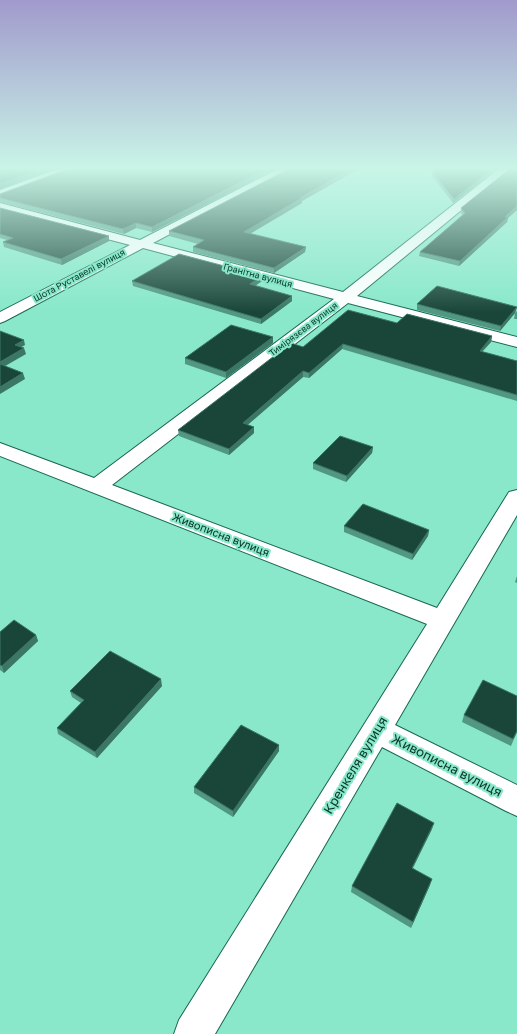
<svg xmlns="http://www.w3.org/2000/svg" width="517" height="1034" viewBox="0 0 517 1034" font-family="'Golos Text',sans-serif">
<rect width="100%" height="100%" fill="#88e8c9"/>
<g fill="none" stroke-linecap="round" stroke-linejoin="round">
<defs>
<g id="street">
<path d="M60 168H73L72 170 0 197V190Z"/>
<path d="M280 168H292L291 170 153 243 343 292 500 168H511L510 170 357 296 517 337V347L348 303 112 485 437 608 509 492 517 490V515L395 725 517 785V816L506 811 382 747 215 1034H174L179 1020 427 624 0 456V443L94 478 334 299 143 248 5 321 0 323V312L130 245 0 211V203L140 240Z"/>
</g>
</defs>
<use href="#street" stroke="#186753" stroke-width="2"/>
<use href="#street" fill="#fff" fill-rule="evenodd"/>
</g>
<g fill="#519781">
<path d="M71 168H278L152 232 136 228 124 234 0 202V194Z"/>
<path d="M291 168H360L302 201V203L250 234 306 247 305 252 274 273 193 252V247L198 244 169 236V231Z"/>
<path d="M429 168H498L453 203 432 176V172L434 171 428 170Z"/>
<path d="M510 168H517V210L508 218 507 222 459 266 419 256 420 252 463 215 461 213V208L511 168Z"/>
<path d="M0 208 109 236V241L62 265 4 247 3 242 7 240 0 238Z"/>
<path d="M262 276V281L255 286 292 296V301L261 324 133 286 132 281Z"/>
<path d="M417 304 517 307 515 313 500 331 417 310Z"/>
<path d="M517 311V319H514L515 313Z"/>
<path d="M397 323 492 336 491 342 482 352 517 361V401L342 349 309 378 303 377 247 425 254 433 229 455 179 436 178 430 303 347Z"/>
<path d="M273 337V343L226 378 185 364V358Z"/>
<path d="M373 447 372 453 346 482 313 469V463Z"/>
<path d="M344 526 429 530 428 536 412 560 344 532Z"/>
<path d="M517 576V583L515 582Z"/>
<path d="M0 632 36 635 38 641 4 673 0 670Z"/>
<path d="M162 686 97 758 58 734 57 728 81 703 72 697 70 691Z"/>
<path d="M464 715 517 732 511 746 462 722Z"/>
<path d="M279 745V751L233 817 194 793V787Z"/>
<path d="M432 829 413 868 430 885 411 928 351 892 352 886Z"/>
</g>
<g fill="#3b7764">
<path d="M45 168H57L0 189V184Z"/>
<path d="M269 168H278L152 232V227Z"/>
<path d="M353 168H360L302 201V203L244 237V232L300 198Z"/>
<path d="M494 168H498L453 203 454 199Z"/>
<path d="M517 206V210L508 218 507 222 459 266 460 261 505 217Z"/>
<path d="M136 223V228L124 234 123 229Z"/>
<path d="M109 236V241L62 265 61 259Z"/>
<path d="M306 247 305 252 274 273V268Z"/>
<path d="M262 276V281L250 289V284Z"/>
<path d="M292 296V301L261 324V319Z"/>
<path d="M517 307 515 313 500 331 501 326Z"/>
<path d="M492 336 491 342 478 356 480 351Z"/>
<path d="M273 337V343L226 378V372Z"/>
<path d="M24 340 25 345 16 350 15 345Z"/>
<path d="M343 344 342 349 309 378V373Z"/>
<path d="M24 348 26 354 0 369V362Z"/>
<path d="M303 371V377L243 429V423Z"/>
<path d="M23 373 25 379 0 394V387Z"/>
<path d="M254 427V433L229 455V449Z"/>
<path d="M373 447 372 453 346 482 347 476Z"/>
<path d="M429 530 428 536 412 560 413 554Z"/>
<path d="M36 635 38 641 4 673 2 666Z"/>
<path d="M161 679 162 686 97 758 95 752Z"/>
<path d="M279 745V751L233 817V811Z"/>
<path d="M434 823 432 829 410 873 412 868Z"/>
<path d="M432 879 430 885 411 928 413 922Z"/>
</g>
<g fill="#1a4639" stroke="#3b7764">
<path d="M0 168H45L0 184Z"/>
<path d="M71 168H269L152 227 136 223 123 229 0 198V194Z"/>
<path d="M291 168H353L300 198H302L244 232 306 247 274 268 193 247 204 240 169 231Z"/>
<path d="M437 168H494L454 199 432 172 439 168Z"/>
<path d="M511 168H517V206L505 217H508L460 261 420 252 465 213 461 208Z"/>
<path d="M0 208 109 236 61 259 3 242 13 238 0 234Z"/>
<path d="M179 254 262 276 250 284 292 296 261 319 132 281Z"/>
<path d="M437 286 517 307 501 326 417 304Z"/>
<path d="M348 310 397 323 407 314 492 336 480 351 517 361V395L343 344 309 373 303 371 243 423 254 427 229 449 178 430 291 343 303 347Z"/>
<path d="M231 325 273 337 226 372 185 358Z"/>
<path d="M0 331 24 340 15 345 24 348 0 362Z"/>
<path d="M0 364 23 373 0 387Z"/>
<path d="M340 436 373 447 347 476 313 463Z"/>
<path d="M363 504 429 530 413 554 344 526Z"/>
<path d="M14 620 36 635 2 666 0 665V632Z"/>
<path d="M110 651 161 679 95 752 57 728 84 700 70 691Z"/>
<path d="M483 680 517 696V731L513 739 464 715Z"/>
<path d="M241 725 279 745 233 811 194 787Z"/>
<path d="M397 803 434 823 412 868 432 879 413 922 352 886Z"/>
</g>
<linearGradient id="sky" x2="0" y2="1"><stop stop-color="#a19acc"/><stop offset="0.54" stop-color="#c9f5e7"/><stop offset="1" stop-color="#c9f5e7" stop-opacity="0"/></linearGradient>
<rect width="517" height="312" fill="url(#sky)"/>
<g text-anchor="middle" dominant-baseline="central" stroke-width="4" stroke-linejoin="round" paint-order="stroke">
<g font-size="9" fill="#093529" stroke="#88e8c9">
<text transform="translate(79 275) rotate(-28)">Шота Руставелі вулиця</text>
<text transform="translate(258 275) rotate(15)">Гранітна вулиця</text>
<text transform="translate(303 329) rotate(-37)">Тимірязєва вулиця</text>
</g>
<g font-size="11" fill="#093529" stroke="#88e8c9">
<text transform="translate(221 534) rotate(21)">Живописна вулиця</text>
</g>
<g font-size="13" fill="#093529" stroke="#88e8c9">
<text transform="translate(355 765) rotate(-59)">Кренкеля вулиця</text>
<text transform="translate(447 765) rotate(27)">Живописна вулиця</text>
</g>
</g>
</svg>
